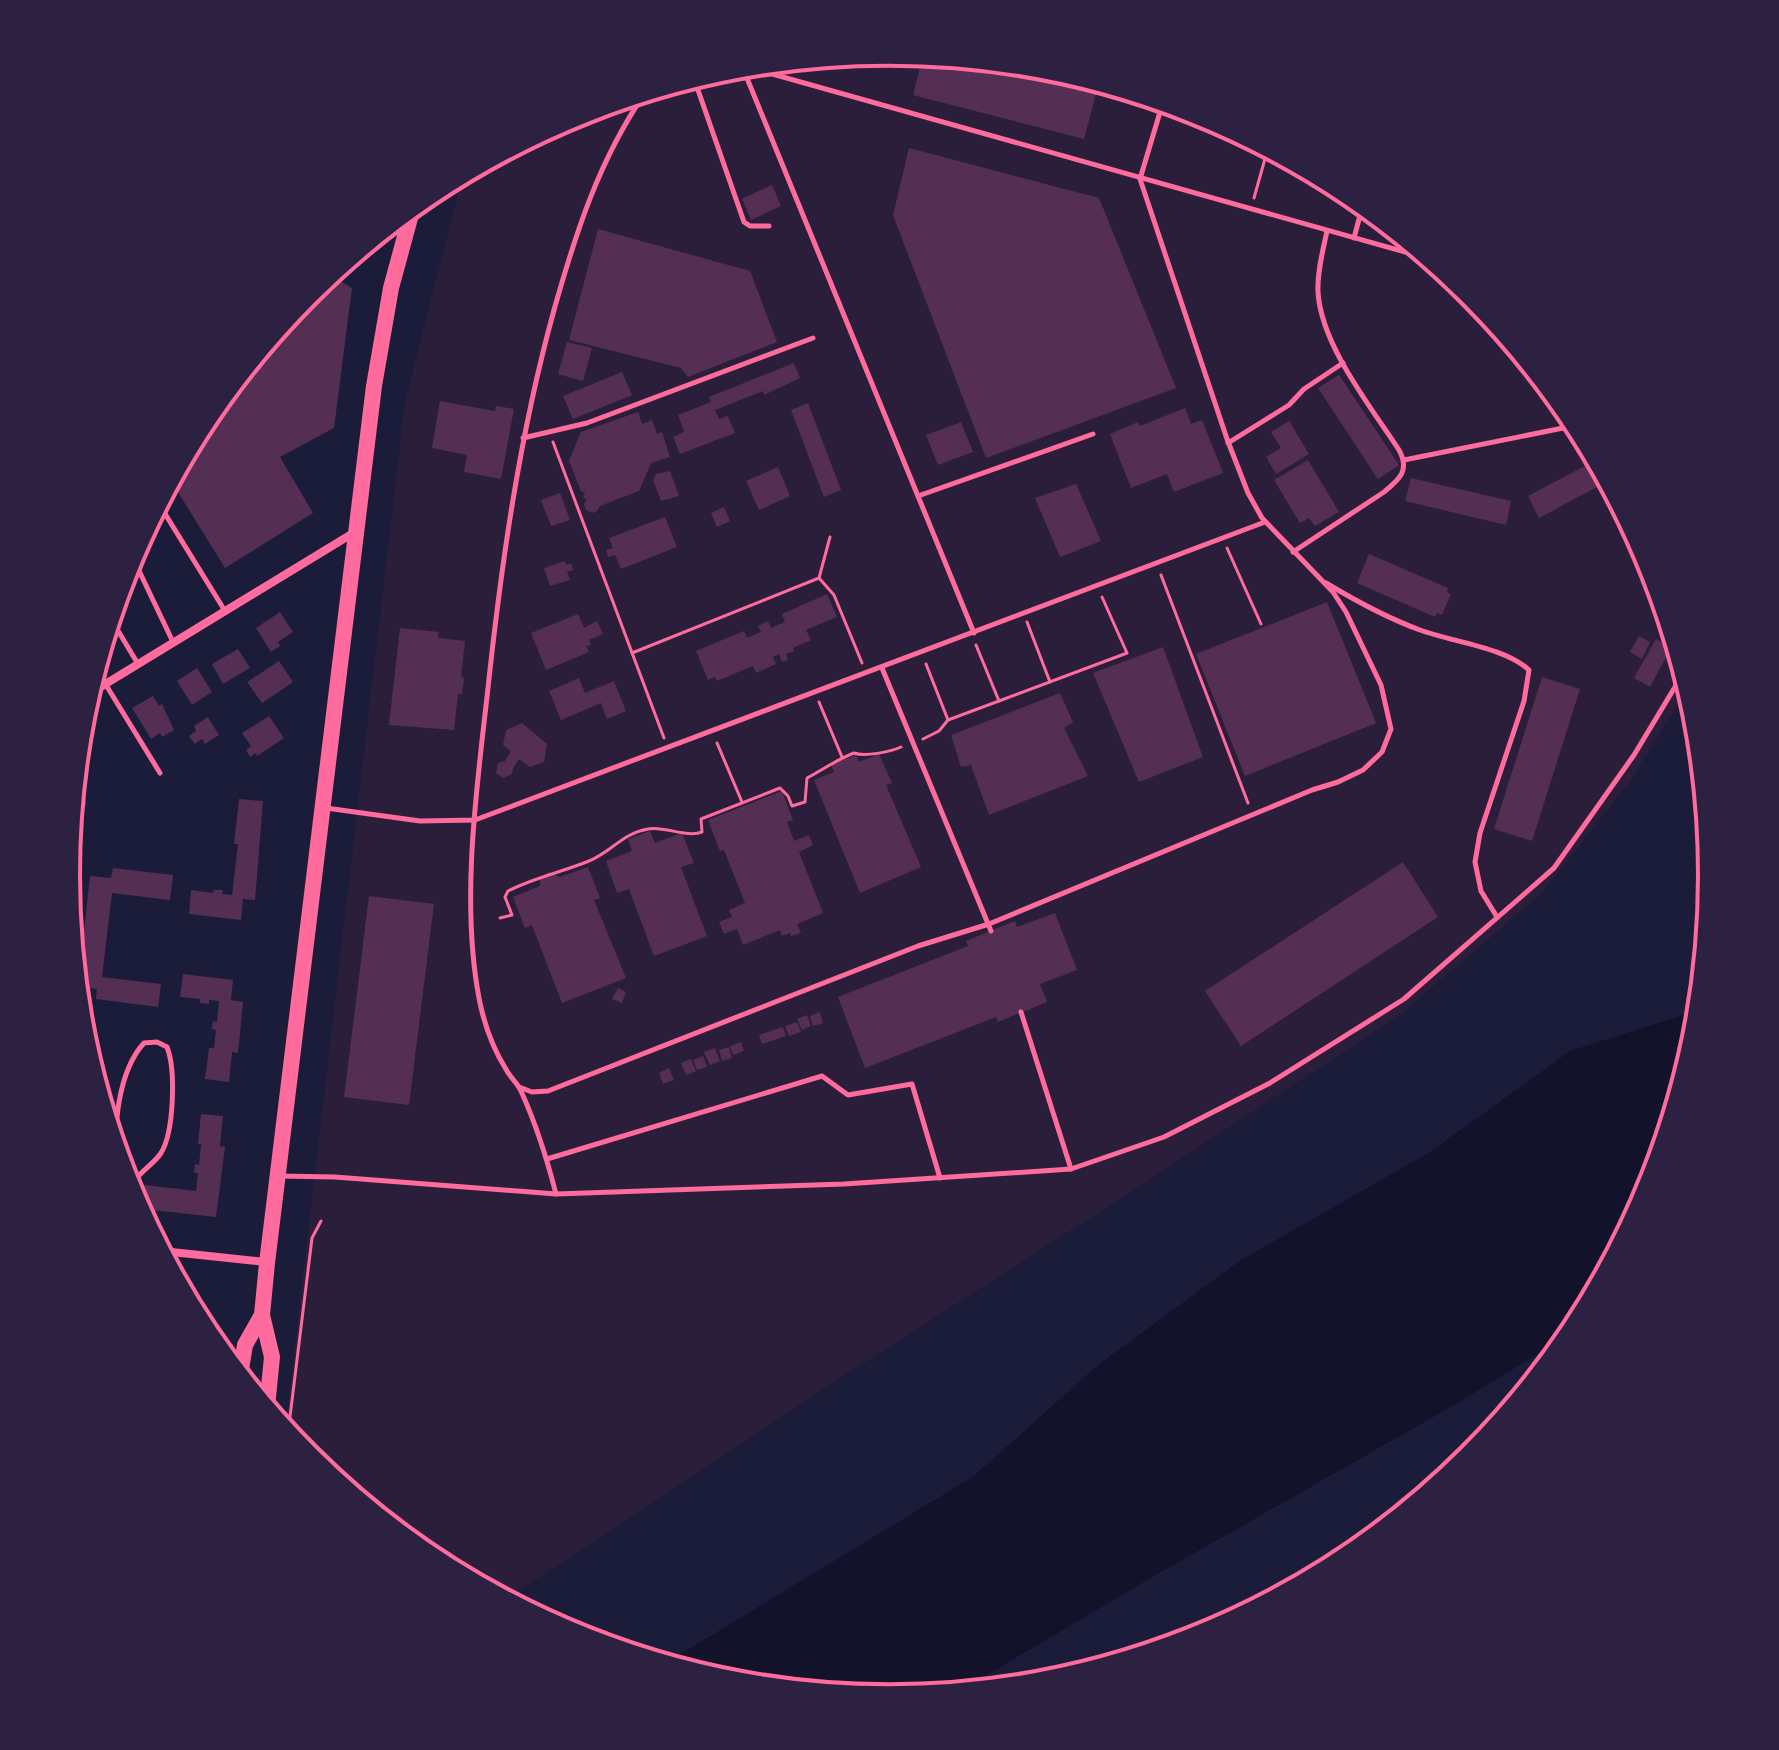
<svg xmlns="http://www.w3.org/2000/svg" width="1779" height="1750" viewBox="0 0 1779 1750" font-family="Roboto,sans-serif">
<rect width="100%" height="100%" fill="#1b1b3a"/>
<path fill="#2a1e3b" d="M890 52 1050 68 1205 115 1347 191 1472 293 1574 418 1650 560 1689 689 1627 785 1541 894 1401 1014 1143 1184 825 1388 506 1599 432 1559 307 1457 285 1430 405 402 463 174 575 114 729 68Z"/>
<path fill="#12122b" d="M1699 1010 1697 1036 1650 1190 1574 1332 1449 1408 1147 1580 960 1691 889 1698 728 1682 666 1663 974 1476 1098 1365 1241 1260 1430 1152 1570 1051Z"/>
<g fill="#542f53">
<path d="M923 55 1051 68 1099 83 1084 139 913 95Z"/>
<path d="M909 148 1099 198 1176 388 986 458 893 215Z"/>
<path d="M772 185 781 206 751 220 742 199Z"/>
<path d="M598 229 750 271 777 342 688 377 681 368 569 340Z"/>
<path d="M335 278 352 288 334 428 280 457 313 513 225 568 171 481 205 417 308 293Z"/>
<path d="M567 342 592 348 583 381 558 374Z"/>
<path d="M794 363 800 378 764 395 763 391 715 410 719 419 728 416 735 433 680 454 673 437 684 432 678 415 711 402 709 397Z"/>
<path d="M622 372 632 395 573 419 563 396Z"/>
<path d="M1339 375 1399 465 1378 479 1318 388Z"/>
<path d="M440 401 495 411 496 406 514 409 501 479 464 472 467 455 432 448Z"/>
<path d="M808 403 841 490 824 497 791 410Z"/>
<path d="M1185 408 1191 424 1202 420 1223 473 1174 492 1167 474 1131 488 1110 434 1138 422 1140 426Z"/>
<path d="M638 412 642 424 652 420 657 434 662 432 670 457 651 463 639 491 600 506 597 511 592 513 586 510 584 504 587 499 583 498 585 493 581 491 569 461 581 432Z"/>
<path d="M1289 421 1309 454 1276 474 1266 457 1281 448 1271 432Z"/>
<path d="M961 422 973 452 938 465 926 435Z"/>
<path d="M1308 460 1339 512 1315 526 1309 518 1300 523 1274 480Z"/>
<path d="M1596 460 1608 481 1539 518 1528 496Z"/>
<path d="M778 467 790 496 759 510 746 481Z"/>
<path d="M670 471 679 496 661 501 653 480 656 474Z"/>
<path d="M1411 478 1511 501 1506 525 1405 501Z"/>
<path d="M1076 484 1101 541 1060 557 1035 498Z"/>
<path d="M560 493 570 520 551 526 541 500Z"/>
<path d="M724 507 730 521 717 527 711 513Z"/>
<path d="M665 517 677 547 621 569 615 555 608 557 606 550 613 548 609 538Z"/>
<path d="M1369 554 1448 588 1447 592 1451 594 1442 615 1437 613 1435 617 1357 583Z"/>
<path d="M565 561 566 565 571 563 573 570 567 572 570 580 550 586 544 568Z"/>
<path d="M827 594 837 617 806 630 811 640 793 648 794 651 786 654 788 660 782 662 779 654 773 657 776 664 756 673 753 666 717 681 715 677 708 680 696 651 744 631 747 638 761 632 758 626 768 621 771 628 785 622 782 614Z"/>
<path d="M1327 602 1376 723 1245 776 1196 654Z"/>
<path d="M280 612 293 632 278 642 280 646 271 652 256 628Z"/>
<path d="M578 614 584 628 597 621 603 634 589 640 591 645 586 646 589 652 546 670 531 633Z"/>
<path d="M400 628 439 632 438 638 465 641 461 677 464 678 462 694H458L454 730 389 725Z"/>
<path d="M1639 636 1650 642 1642 659 1630 652Z"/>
<path d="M1656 639 1671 648 1650 687 1634 678Z"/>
<path d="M1163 647 1203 757 1139 782 1093 673Z"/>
<path d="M238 649 250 668 223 684 212 664Z"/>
<path d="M279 661 293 682 262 703 247 682Z"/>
<path d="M197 668 212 692 192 705 177 681Z"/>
<path d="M1542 677 1580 689 1532 841 1494 829Z"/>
<path d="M579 678 585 693 614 681 626 711 607 719 601 703 561 720 549 691Z"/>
<path d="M1060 693 1073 722 1064 728 1088 776 989 815 971 765 961 767 951 735Z"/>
<path d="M153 696 159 706 162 704 174 730 162 737 160 733 151 739 132 708Z"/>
<path d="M269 716 284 738 257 756 256 753 250 757 246 750 251 746 242 733Z"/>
<path d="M208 717 219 735 205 744 202 739 195 744 189 736 196 731 194 726Z"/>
<path d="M522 723 547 744 544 762 530 767 519 759 513 768 512 774 503 778 496 773 498 763 505 761 511 751 503 745 506 730Z"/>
<path d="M879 754 892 783 886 785 921 867 860 893 814 780 834 772 831 765 856 755 859 762Z"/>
<path d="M79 789 87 805 76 810 73 806 75 792Z"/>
<path d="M782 791 793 820 787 822 794 841 809 835 813 845 799 852 823 913 797 924 801 933 791 936 790 933 782 936 780 930 743 945 737 929 724 934 719 922 732 917 729 910 745 903 724 850 720 851 708 820Z"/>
<path d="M239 799 263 801 255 900 243 899 241 920 189 914 191 890 213 893 214 890H223L222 894 232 895 238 844H234Z"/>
<path d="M650 831 655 843 682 833 694 863 681 867 707 936 654 956 629 889 617 893 606 861 632 851 628 839Z"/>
<path d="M1403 862 1438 917 1241 1046 1205 991Z"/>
<path d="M588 867 600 898 594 900 626 978 562 1003 532 925 525 928 513 897 540 886V879L549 872 560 877Z"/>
<path d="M113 868 173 875 170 900 112 893 102 977 161 984 158 1007 96 999 97 989 78 987 90 876 111 878Z"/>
<path d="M369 896 434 904 409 1105 344 1097Z"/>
<path d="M1055 913 1077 970 1040 984 1047 1002 998 1022 996 1017 865 1068 838 997 968 946 966 941 1015 921 1017 927Z"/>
<path d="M183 974 233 980 231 1000 243 1002 238 1053 232 1052 229 1082 205 1079 209 1048H214L216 1030 212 1029 213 1021 217 1022 219 1001 209 1000V1004L200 1003V999L180 997Z"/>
<path d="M618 988 626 992 622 1003 612 999Z"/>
<path d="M820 1012 823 1023 813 1026 810 1016Z"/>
<path d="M807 1015 811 1026 802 1030 797 1019Z"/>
<path d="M81 1022 89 1023 86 1047 82 1035Z"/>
<path d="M797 1022 801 1032 789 1036 785 1026Z"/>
<path d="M783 1027 786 1036 762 1044 759 1035Z"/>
<path d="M741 1042 744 1051 733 1055 730 1046Z"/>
<path d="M729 1047 732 1058 722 1061 719 1050Z"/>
<path d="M715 1048 720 1061 710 1065 704 1052Z"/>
<path d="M703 1056 707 1067 697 1070 693 1060Z"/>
<path d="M691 1059 696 1071 686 1075 681 1063Z"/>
<path d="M669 1068 674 1080 663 1084 659 1073Z"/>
<path d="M201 1114 223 1116 220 1146 225 1147 216 1217 143 1209 145 1185 196 1191 198 1173H194L195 1164 199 1165 201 1144H198Z"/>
<path d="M183 1291 196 1293 193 1310 188 1299Z"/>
</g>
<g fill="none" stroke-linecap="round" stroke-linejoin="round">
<g stroke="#ff6b9d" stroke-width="3">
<path d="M1254 198 1268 148"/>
<path d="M553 442 664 738"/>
<path d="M1227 548 1261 624"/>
<path d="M1161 575 1248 803"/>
<path d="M819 578 834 595 862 663"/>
<path d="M1027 622 1050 682"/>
<path d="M976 645 999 701"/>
<path d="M632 653 819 578 830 537"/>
<path d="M926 664 948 720"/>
<path d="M819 702 842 757"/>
<path d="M923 739 939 731 948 720 1127 653 1102 597"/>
<path d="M717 743 742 802"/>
<path d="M500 918 512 915 505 897 508 891C533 878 562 872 589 861 611 852 623 833 648 829 665 826 687 838 702 832L701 819 780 788 788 796 792 806 805 802 807 778C824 769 836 760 854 753 865 757 890 752 901 747"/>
<path d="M288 1433 312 1238 321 1221"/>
</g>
<g stroke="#ff6b9d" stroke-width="5">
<path d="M742 66 974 633"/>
<path d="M744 66 1430 259"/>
<path d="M690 80 698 90 744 222 750 226H769"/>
<path d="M1354 238 1363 204"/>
<path d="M523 438 587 423 813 338"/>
<path d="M1228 443 1289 405 1304 389 1343 363"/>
<path d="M1404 460 1578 425"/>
<path d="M918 496 1093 434"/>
<path d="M159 504 225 611"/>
<path d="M1293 552 1384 492C1400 479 1410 470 1399 450 1371 407 1321 345 1318 292 1317 272 1323 250 1327 231"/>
<path d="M132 556 173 642"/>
<path d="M1326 583C1356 601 1387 618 1420 630 1452 642 1504 647 1529 670L1524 701 1480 833 1475 862 1481 891 1497 917"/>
<path d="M111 619 138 664"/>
<path d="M882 668 991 931"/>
<path d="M106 685 160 773"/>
<path d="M326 808 420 821 475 820 1265 522"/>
<path d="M1021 1012 1071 1169"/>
<path d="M519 1087 532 1092 548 1091 918 946 989 924 1312 790 1338 782 1363 770 1382 752 1391 729 1381 685 1346 612 1333 592 1262 518 1248 493 1227 439 1140 179 1163 102"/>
<path d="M547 1159 822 1076 848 1095 912 1084 940 1178"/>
<path d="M279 1176 335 1177 556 1194 844 1184 1071 1169 1164 1137 1270 1083 1404 999 1554 868 1634 755 1684 672"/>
<path d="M131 1192C134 1173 151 1168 161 1153 174 1132 176 1070 167 1047L157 1042 144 1043C120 1069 109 1132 122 1166 124 1171 129 1177 132 1182"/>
<path d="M556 1194C547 1159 536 1124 521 1091 518 1084 511 1078 507 1071 493 1049 484 1024 479 998 461 903 476 793 487 697 501 566 519 437 554 310 576 232 599 160 645 93"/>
</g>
<g stroke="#ff6b9d" stroke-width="8">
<path d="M374 239 408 223"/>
<path d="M89 694 355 532"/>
<path d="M162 1251 266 1262"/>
</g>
<g stroke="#ff6b9d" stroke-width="16">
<path d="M240 1375 245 1345 262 1315"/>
<path d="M267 1407 272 1357 262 1315 267 1263 374 386 391 288 413 207"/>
</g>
</g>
<path d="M0 0H1779V1750H0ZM80 875a809 809 0 1 1 1618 0a809 809 0 1 1-1618 0Z" fill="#2d2142" fill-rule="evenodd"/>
<path fill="none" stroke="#ff6b9d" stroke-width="4" d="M80 875a809 809 0 1 1 1618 0a809 809 0 1 1-1618 0Z"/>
</svg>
